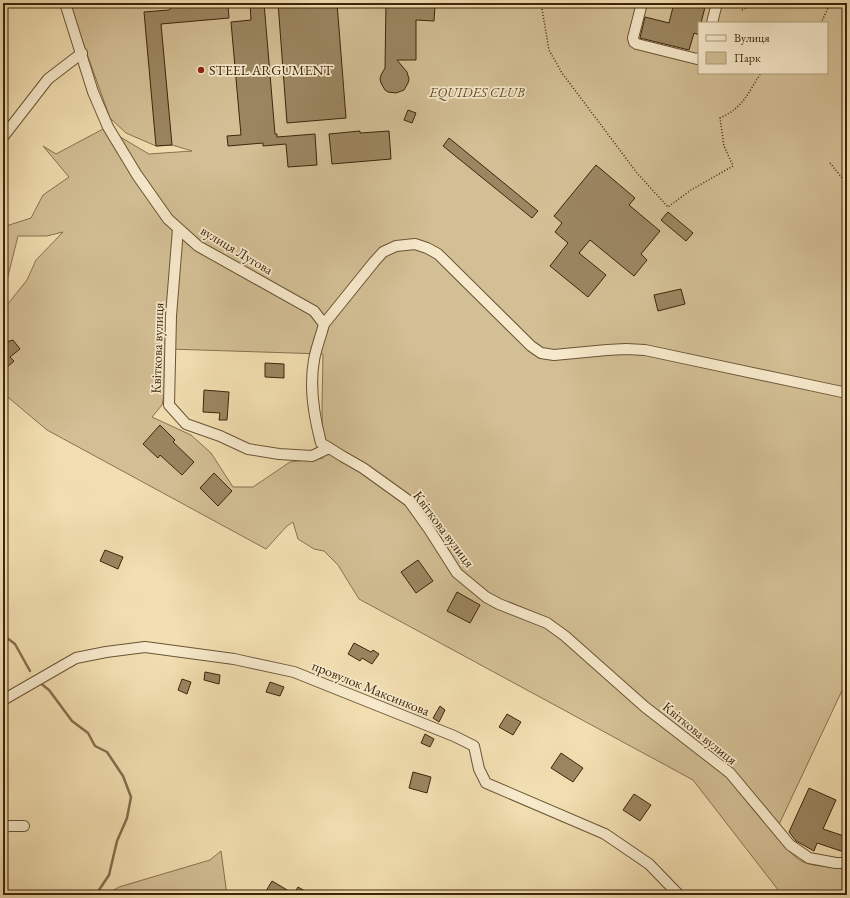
<svg xmlns="http://www.w3.org/2000/svg" width="850" height="898" viewBox="0 0 850 898" font-family="'EB Garamond',serif">
<rect width="100%" height="100%" fill="#f2dfb1"/>
<filter id="stains"><feTurbulence type="fractalNoise" baseFrequency=".005" numOctaves="4"/><feColorMatrix values="0 0 0 0 .2 0 0 0 0 .09 0 0 0 0 .02 0 0 0 .5 -.17"/></filter>
<radialGradient id="worn" r=".72"><stop offset=".6" stop-color="#630" stop-opacity="0"/><stop offset="1" stop-color="#630" stop-opacity=".3"/></radialGradient>
<g fill="#d3bf95" stroke="#887250" fill-rule="evenodd">
<path d="M70 3H847V680L775 833C783 843 794 860 806 863 819 867 834 867 847 867V895H782L693 780 359 599 338 565 324 551 314 549 298 539 293 522 287 526 266 549 47 430 3 393V310L27 280 36 260 63 232 47 236H18L3 296V227L31 218 43 195 69 177 43 146 56 154 105 128 149 154 192 151 172 145 156 146 126 133 110 118 82 40ZM699 23H827V73H699ZM169 349 323 354 322 408 323 458 290 462 253 487H233L211 453 191 435 152 417 162 405 168 375Z"/>
<path d="M221 851 227 895H105L119 887 210 860Z"/>
</g>
<g fill="none" stroke-linecap="round" stroke-linejoin="round">
<g stroke="#846f4d" stroke-width="2.5">
<path d="M3 635 15 644 30 671"/>
<path d="M39 682 49 690 72 721 88 733 95 746 107 752 123 776 131 797 127 818 117 841 109 875 99 890 92 895"/>
</g>
</g>
<g fill="#9b8661" stroke="#3d250b">
<path d="M176 3H200L204 7 228 5 229 18 161 24 172 145 156 146 144 12 169 10Z"/>
<path d="M250 3H264L275 134H277V137L315 134 317 165 288 167 286 144 263 146V143L228 146 227 136 241 135 231 22 251 20Z"/>
<path d="M278 3H337L346 118 287 123Z"/>
<path d="M386 3H416V5L435 6 434 21 416 20V60H397L407 72 409 79 408 83 404 90 396 93 388 92 385 90 381 83 380 79 381 75 385 68Z"/>
<path d="M674 3H706L701 23H699V35L694 33 689 50 640 38 645 17 669 23Z"/>
<path d="M408 110 416 113 412 123 404 120Z"/>
<path d="M360 131V133L389 131 391 159 332 164 329 134Z"/>
<path d="M449 138 538 211 532 218 443 146Z"/>
<path d="M596 165 635 198 629 205 660 231 641 254 647 260 634 276 590 240 579 253 606 275 588 297 550 266 568 243 555 232 562 223 554 216Z"/>
<path d="M668 212 693 233 686 241 661 220Z"/>
<path d="M681 289 685 304 658 311 654 295Z"/>
<path d="M13 340 20 349 10 357 14 361 6 368 3 364V343Z"/>
<path d="M265 363 284 364V378L265 377Z"/>
<path d="M204 390 229 392 227 420H219L220 413 203 412Z"/>
<path d="M160 425 175 440 173 442 194 462 182 475 160 455 158 458 143 444Z"/>
<path d="M214 473 232 491 218 506 200 488Z"/>
<path d="M105 550 123 557 118 569 100 561Z"/>
<path d="M418 560 433 581 416 593 401 572Z"/>
<path d="M457 592 480 605 470 623 447 611Z"/>
<path d="M354 643 371 652 373 650 379 654 372 664 362 658 360 661 348 654Z"/>
<path d="M205 672 220 675 219 684 204 680Z"/>
<path d="M182 679 191 682 187 694 178 690Z"/>
<path d="M270 682 284 687 280 696 266 692Z"/>
<path d="M440 706 445 710 439 722 433 718Z"/>
<path d="M507 714 521 722 513 735 499 727Z"/>
<path d="M425 734 434 739 430 747 421 743Z"/>
<path d="M561 753 583 768 573 782 551 768Z"/>
<path d="M413 772 431 777 427 793 409 788Z"/>
<path d="M809 788 836 800 823 829 847 837V853L817 843 814 851 796 841 789 832Z"/>
<path d="M634 794 651 805 640 821 623 810Z"/>
<path d="M272 881 294 894 298 887 312 895H274L266 891Z"/>
</g>
<g fill="none" stroke-linecap="round" stroke-linejoin="round">
<defs>
<g id="minor">
<path d="M65 3 93 92 108 127 137 175 168 219 198 246 314 311 324 324C321 336 316 348 314 360 309 388 314 416 321 443L342 456 363 468 409 501 429 529 457 573 486 597 499 604 547 623 565 636 645 707 730 773 790 845 809 858 836 863H847"/>
<path d="M642 3 633 38 634 42 637 44 697 59 699 58"/>
<path d="M712 23 717 3"/>
<path d="M3 137 48 79 82 53"/>
<path d="M178 229 171 316 169 405 186 424 220 436 248 449 279 454 312 456 329 448"/>
<path d="M324 324 374 262 383 252 396 246 415 244 427 248 438 254 531 346 541 353 554 355 607 350 626 349 645 350 847 393"/>
<path d="M3 700 76 658 106 652 145 647 234 659 294 672 454 736 474 746 479 769 486 783 605 834 649 864 679 895"/>
<path d="M3 827 9 826H24"/>
</g>
</defs>
<use href="#minor" stroke="#6a5434" stroke-width="12"/>
<g stroke="#3d250b" stroke-width="1.5" stroke-dasharray="1 2" stroke-linecap="butt">
<path d="M541 3 549 50 562 73 637 173 668 207 691 190 733 166 724 146 720 118C744 107 747 94 761 73"/>
<path d="M785 3 788 5 790 3"/>
<path d="M742 10 756 3"/>
<path d="M821 23 828 8 829 3"/>
<path d="M830 163 847 184"/>
</g>
<use href="#minor" stroke="#f7eacc" stroke-width="10"/>
</g>
<circle fill="#8f2418" stroke="#f7eacc" stroke-width="1.5" cx="201" cy="70" r="4"/>
<g text-anchor="middle" dominant-baseline="central" stroke-width="3.5" stroke-linejoin="round" paint-order="stroke">
<g font-size="14" fill="#3d250b" stroke="#f7eacc" text-anchor="start">
<text x="209" y="70">STEEL ARGUMENT</text>
</g>
<g font-size="14" font-style="italic" fill="#624c2e" stroke="#f7eacc">
<text x="477" y="92">EQUIDES CLUB</text>
</g>
<g font-size="14" fill="#3d250b" stroke="#f7eacc">
<text transform="translate(237 250) rotate(31)">вулиця Лугова</text>
<text transform="translate(157 348) rotate(-88)">Квіткова вулиця</text>
<text transform="translate(444 529) rotate(53)">Квіткова вулиця</text>
<text transform="translate(371 688) rotate(22)">провулок Максинкова</text>
<text transform="translate(700 733) rotate(39)">Квіткова вулиця</text>
</g>
</g>
<rect width="850" height="898" fill="none" stroke="#f2dfb1" stroke-width="16"/>
<rect x="4" y="4" width="842" height="890" fill="none" stroke="#3d250b" stroke-width="2"/>
<rect x="8" y="8" width="834" height="882" fill="none" stroke="#3d250b"/>
<rect x="698" y="22" width="130" height="52" fill="#f7eacc" stroke="#ad9b7f"/>
<rect x="706" y="35" width="20" height="6" fill="#f7eacc" stroke="#ad9b7f"/>
<text x="734" y="42" font-size="12" fill="#3d250b">Вулиця</text>
<rect x="706" y="52" width="20" height="12" fill="#d3bf95" stroke="#ad9b7f"/>
<text x="734" y="62" font-size="12" fill="#3d250b">Парк</text>
<rect width="100%" height="100%" filter="url(#stains)"/>
<rect width="100%" height="100%" fill="url(#worn)"/>
</svg>
